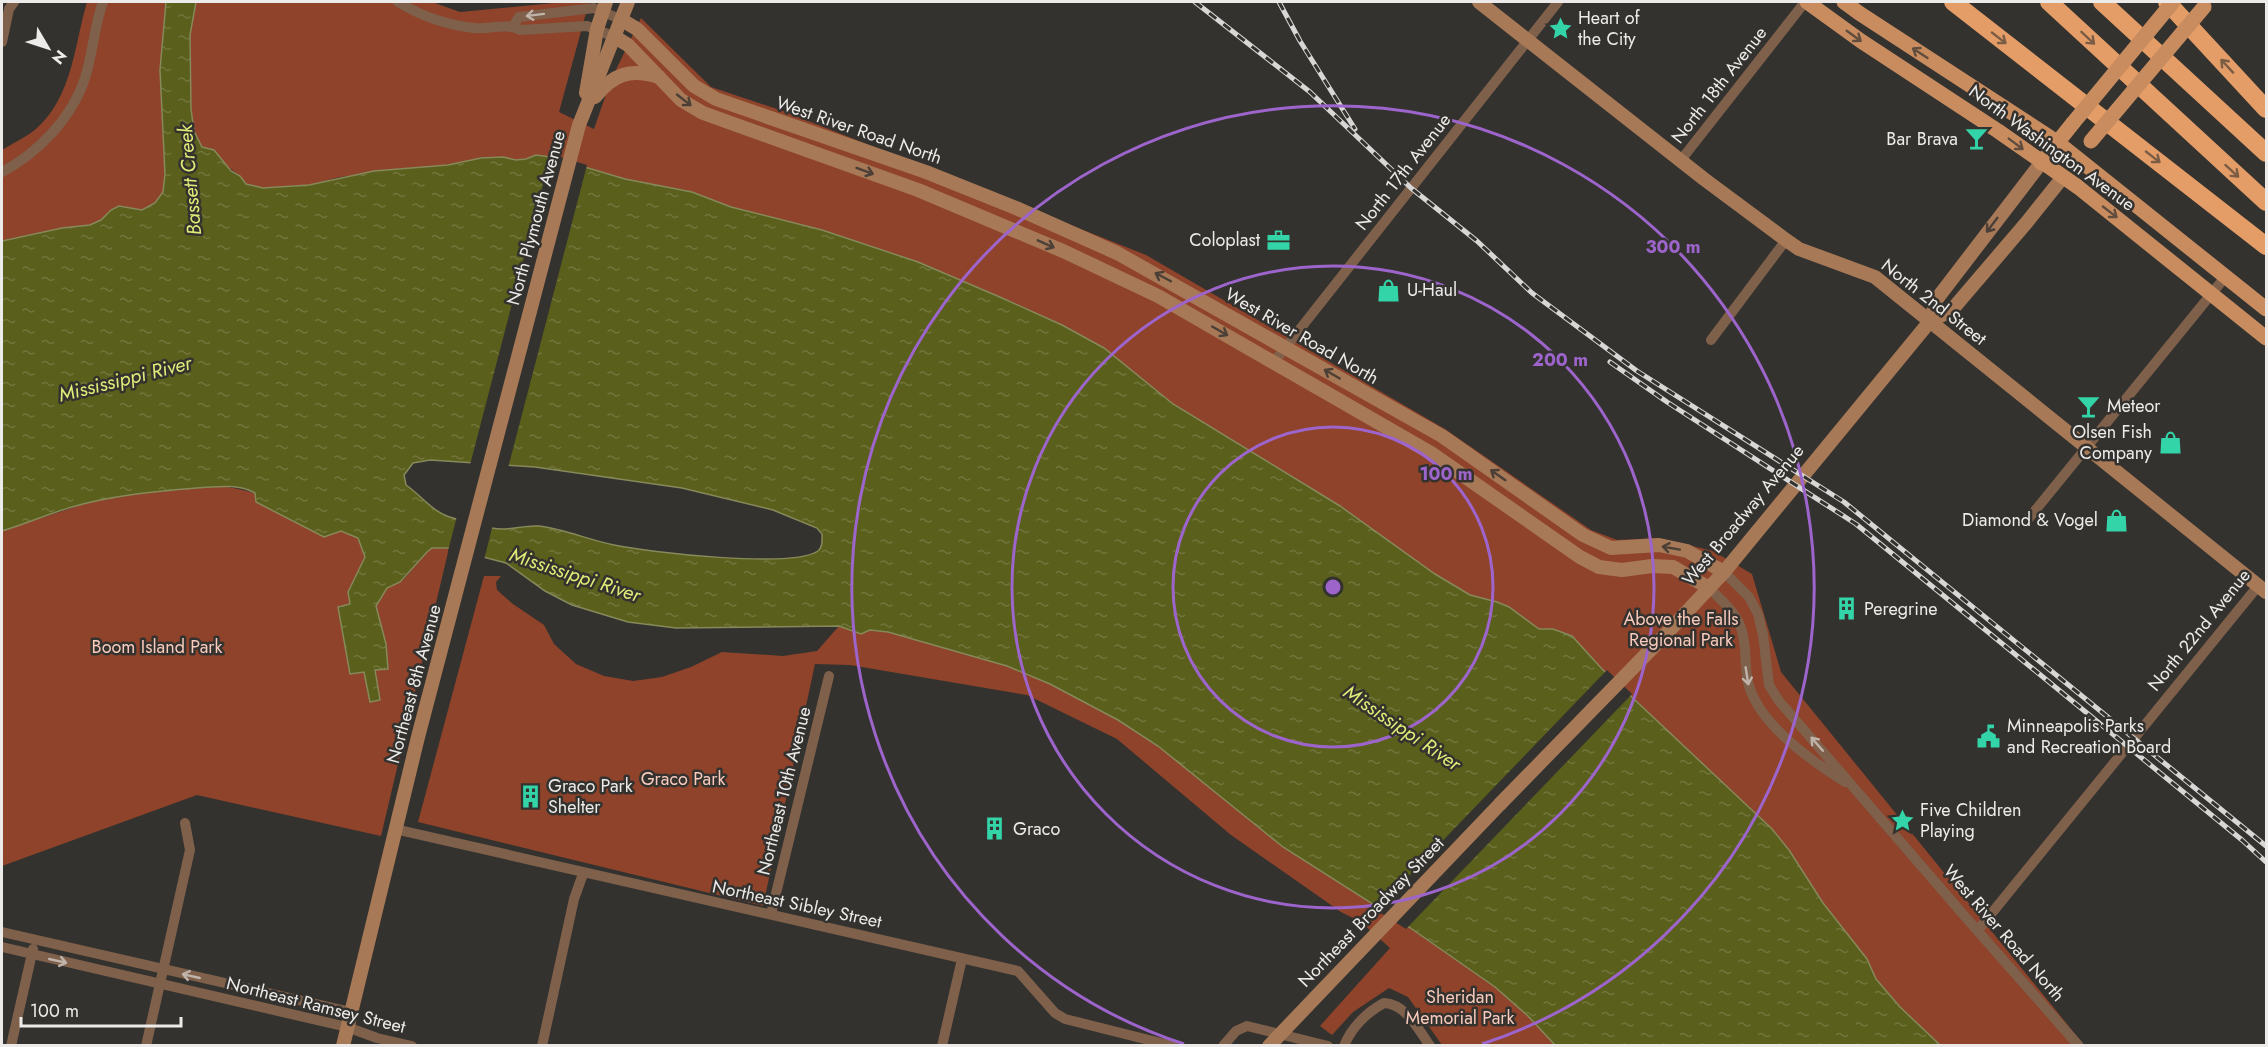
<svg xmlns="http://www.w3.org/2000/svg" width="2268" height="1047" viewBox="0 0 2268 1047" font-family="Jost,sans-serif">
<defs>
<pattern id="water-ripples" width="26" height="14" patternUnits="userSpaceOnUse" patternTransform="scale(1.5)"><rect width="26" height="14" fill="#5a5f1c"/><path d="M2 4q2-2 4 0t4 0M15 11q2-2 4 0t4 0" fill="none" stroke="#72763d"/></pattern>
</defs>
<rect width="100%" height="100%" fill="#34322f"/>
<g fill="#8f432a">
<path d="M87 2H166L160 70 165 174 163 192 155 203 142 210 119 206 111 210 101 220 90 225 62 228 2 241V150C13 143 27 137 37 128 73 95 74 46 87 2Z"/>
<path d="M196 2H432L460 12 564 2H589L559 112 594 129 611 80 641 18 711 87 786 112 1146 255 1445 429 1591 530 1617 540 1659 538 1713 551 1752 574 1781 672 2084 1045H1940L1900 1007 1876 979 1867 959 1823 903 1789 850 1772 829 1602 669 1572 636 1553 629H1539L1509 607 1497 602 1470 595 1435 574 1340 506 1173 404 1104 348 1086 338 1002 298 885 251 822 230 731 207 692 192 625 179 536 155 526 159 516 160 503 157 481 158 448 165 340 177 309 185 263 188 246 184 240 176 202 147 194 131 191 109 190 35Z"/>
<path d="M217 486C260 488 318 520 359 538L365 556 350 604 338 607 351 674 364 672 370 701 380 699 375 670 388 668 386 644 376 606 387 588 404 579 427 552 432 548H449L381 836 197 795 2 866V531L90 502 150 491Z"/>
<path d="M484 576H501L496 582 497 590 513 604 544 625 554 644 576 664 604 676 633 681 662 677 691 667 722 652 783 656 817 651 839 626 861 634 870 630 888 632 1007 666 1050 684 1118 720 1158 746 1283 847 1409 927 1495 987 1528 1016 1555 1045H1442L1408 997 1389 988 1353 1012 1332 1035 1320 1026 1390 948 1361 922 1341 912 1231 835 1117 739 1027 695 850 665 815 664 763 906 418 822Z"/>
</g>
<path fill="url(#water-ripples)" stroke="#86895a" stroke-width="1.5" fill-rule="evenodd" d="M166 2H196L190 35 191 109 194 131 202 147 214 150 231 171 240 176 246 184 263 188 309 185 374 171 448 165 481 158 503 157 516 160 526 159 536 155 551 157 625 179 692 192 731 207 822 230 918 262 1002 298 1062 325 1104 348 1173 404 1340 506 1435 574 1470 595 1497 602 1509 607 1539 629H1553L1572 636 1602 669 1772 829 1789 850 1823 903 1867 959 1876 979 1900 1007 1940 1045H1555L1528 1016 1495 987 1409 927 1283 847 1158 746 1118 720 1050 684 1007 666 888 632 870 630 861 634 839 626 676 628 628 622 572 605 545 591 506 563 449 548H432L427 552 400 582 387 588 376 606 386 644 388 669 375 670 380 700 370 702 364 672 350 674 338 607 350 604 348 592 365 557 358 538 341 531 324 537 256 502 255 493C237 483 215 487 196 488 154 492 113 495 72 507 48 514 25 524 2 531V241L62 228 90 225 101 220 111 210 119 206 142 210 155 203 163 192 165 174 160 70ZM430 460 535 467 682 488 773 510 817 528 822 534C822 540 823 547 818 551 792 569 648 552 614 545 589 540 564 529 539 526 527 525 514 529 502 529 487 529 468 523 453 518 433 513 422 496 406 485L404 475 413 463Z"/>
<g fill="#34322f">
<path d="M551 154 587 165 508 468 470 465Z"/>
<path d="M457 516 493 524 484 560 448 551Z"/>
<path d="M1607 670 1632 694 1406 929 1376 910Z"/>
</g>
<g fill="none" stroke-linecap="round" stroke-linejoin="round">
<g stroke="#7e604b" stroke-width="10">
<path d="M398 2C421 16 447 25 474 28 490 30 506 22 520 30L587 26 615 37"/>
<path d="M513 26 519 17 594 8 622 20"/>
<path d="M2 42 9 9 14 2"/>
<path d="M1681 160 1805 2"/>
<path d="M2 172C38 153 72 118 85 78 93 53 94 26 103 2"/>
<path d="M1711 340 1786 240"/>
<path d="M1274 362 1558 2"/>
<path d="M2029 518 2226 276"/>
<path d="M1724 572 1749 597 1758 614 1763 635 1769 685 1779 701 1968 920 2079 1046"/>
<path d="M1709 588C1723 602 1740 615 1743 636 1747 652 1744 670 1749 686 1761 726 1812 761 1845 782"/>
<path d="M395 829 1018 971 1055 1013 1065 1019 1173 1046"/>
<path d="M771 914 829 676"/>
<path d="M1978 930 2258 586"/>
<path d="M2 932 351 1012"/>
<path d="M2 947 347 1027 377 1038 412 1046"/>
<path d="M11 1046 33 949"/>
<path d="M146 1046 190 850 185 823"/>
<path d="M542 1046 574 899 583 874"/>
<path d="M942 1046 962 959"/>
<path d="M1223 1046 1236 1031 1247 1026 1328 1046"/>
<path d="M1344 1046C1351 1028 1367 1012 1384 1003 1406 1004 1418 1029 1430 1046"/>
</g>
<g stroke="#a87957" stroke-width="14">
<path d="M1479 2 1704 179 1786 240 1799 249 1875 277 2266 592"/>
<path d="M622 20 637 29 694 86 716 99 926 172 1016 208 1117 253 1442 436 1583 535 1611 548 1659 545 1687 551 1724 572"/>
<path d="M615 37 628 45 681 100 703 113 918 190 1063 251 1158 296 1431 453 1580 557 1599 567 1622 570 1652 566 1673 567 1709 588"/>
<path d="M586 93 597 29 606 2"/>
<path d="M595 97C613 74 630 68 659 77"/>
<path d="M1931 320 1951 311 2027 222 2063 177"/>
<path d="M1500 804 1666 634 1724 572 1931 320 1936 300 2041 163"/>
<path d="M343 1046 418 737 579 125 628 2"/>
</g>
<g stroke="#c88c5f" stroke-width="15">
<path d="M1807 2 1861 41 1998 131 2078 187 2266 338"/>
<path d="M1844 2 1859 13 2057 142 2266 309"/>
<path d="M2041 163 2073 123"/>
</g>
<g stroke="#e59d67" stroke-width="18">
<path d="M1953 2 2266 246"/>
<path d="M2049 2 2266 202"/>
<path d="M2102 2 2266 153"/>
<path d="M2167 2 2266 109"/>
</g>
<defs>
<g id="rail">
<path d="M1195 2 1310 92 1411 188 1477 241 1532 293 1637 371 1844 502 2266 846"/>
<path d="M1279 2 1300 41 1355 129"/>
<path d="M1610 362 1667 402 1856 524 2242 840 2266 862"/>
</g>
</defs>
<use href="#rail" stroke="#d8d7d5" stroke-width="5"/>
<use href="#rail" stroke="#34322f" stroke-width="3" stroke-dasharray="9" stroke-linecap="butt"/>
<path stroke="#a87957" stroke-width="14" d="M1269 1046 1500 804"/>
<g stroke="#c88c5f" stroke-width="15">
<path d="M2073 123 2173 2"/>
<path d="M2091 141 2204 7"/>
</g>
</g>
<defs><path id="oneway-shaft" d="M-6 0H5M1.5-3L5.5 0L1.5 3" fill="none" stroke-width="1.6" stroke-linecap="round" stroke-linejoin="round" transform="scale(1.5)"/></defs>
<g stroke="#c0b3aa">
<use href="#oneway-shaft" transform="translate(535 15) rotate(173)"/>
<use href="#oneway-shaft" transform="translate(1747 676) rotate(81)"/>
<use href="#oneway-shaft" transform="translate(1817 744) rotate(-131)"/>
<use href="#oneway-shaft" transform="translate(58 961) rotate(13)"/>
<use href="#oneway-shaft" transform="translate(191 976) rotate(-167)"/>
</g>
<g stroke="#604d3d">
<use href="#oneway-shaft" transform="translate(1854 36) rotate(36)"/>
<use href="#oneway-shaft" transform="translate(1920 53) rotate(-147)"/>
<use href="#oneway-shaft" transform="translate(2016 144) rotate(37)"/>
<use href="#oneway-shaft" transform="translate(2110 212) rotate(38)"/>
</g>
<g stroke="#7b5d45">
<use href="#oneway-shaft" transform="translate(1999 38) rotate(38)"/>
<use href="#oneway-shaft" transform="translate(2088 38) rotate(43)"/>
<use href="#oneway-shaft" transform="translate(2227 66) rotate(-133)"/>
<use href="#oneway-shaft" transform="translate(2153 157) rotate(38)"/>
<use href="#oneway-shaft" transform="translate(2232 171) rotate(42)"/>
</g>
<g stroke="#4b4037">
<use href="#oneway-shaft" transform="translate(684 100) rotate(38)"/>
<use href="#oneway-shaft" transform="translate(865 171) rotate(20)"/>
<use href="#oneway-shaft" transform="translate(1992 225) rotate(127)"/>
<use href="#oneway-shaft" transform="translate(1046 244) rotate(24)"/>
<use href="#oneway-shaft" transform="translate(1163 277) rotate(-152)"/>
<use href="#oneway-shaft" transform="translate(1220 331) rotate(30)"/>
<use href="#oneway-shaft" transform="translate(1332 374) rotate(-150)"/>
<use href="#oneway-shaft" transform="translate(1498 475) rotate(-145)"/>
<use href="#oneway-shaft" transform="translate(1671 548) rotate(-170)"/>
</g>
<g fill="none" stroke="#9d65cc" stroke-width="3">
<circle cx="1333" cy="587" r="160"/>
<circle cx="1333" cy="587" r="321"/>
<path d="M1184 1044A481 481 0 1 1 1482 1044"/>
</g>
<defs>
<symbol id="sight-bare" viewBox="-9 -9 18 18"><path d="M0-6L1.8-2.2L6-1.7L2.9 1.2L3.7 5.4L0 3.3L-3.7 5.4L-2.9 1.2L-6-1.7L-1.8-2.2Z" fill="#33d4a8" stroke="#34322f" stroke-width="2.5" paint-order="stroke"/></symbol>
<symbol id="bar-bare" viewBox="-9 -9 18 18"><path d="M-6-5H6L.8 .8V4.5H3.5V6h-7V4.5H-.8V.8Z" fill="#33d4a8" stroke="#34322f" stroke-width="2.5" paint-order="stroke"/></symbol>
<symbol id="office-bare" viewBox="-9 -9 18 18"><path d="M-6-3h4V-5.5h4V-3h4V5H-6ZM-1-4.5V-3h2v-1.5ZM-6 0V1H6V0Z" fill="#33d4a8" stroke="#34322f" stroke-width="2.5" paint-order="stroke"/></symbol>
<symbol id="shop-bare" viewBox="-9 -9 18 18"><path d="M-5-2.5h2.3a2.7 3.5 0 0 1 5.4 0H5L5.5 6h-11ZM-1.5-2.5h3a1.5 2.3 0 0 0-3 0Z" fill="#33d4a8" stroke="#34322f" stroke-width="2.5" paint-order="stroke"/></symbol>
<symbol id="building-bare" viewBox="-9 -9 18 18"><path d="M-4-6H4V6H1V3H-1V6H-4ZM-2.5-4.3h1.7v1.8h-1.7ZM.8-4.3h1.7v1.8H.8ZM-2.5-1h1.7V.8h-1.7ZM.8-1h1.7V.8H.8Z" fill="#33d4a8" stroke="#34322f" stroke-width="2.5" paint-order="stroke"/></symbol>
<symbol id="civic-bare" viewBox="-9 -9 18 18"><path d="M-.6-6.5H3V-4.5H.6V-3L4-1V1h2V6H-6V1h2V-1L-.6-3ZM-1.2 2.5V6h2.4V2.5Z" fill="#33d4a8" stroke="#34322f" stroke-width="2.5" paint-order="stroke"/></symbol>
</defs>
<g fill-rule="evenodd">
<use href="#sight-bare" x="1544" y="12" width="33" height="33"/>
<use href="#bar-bare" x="1960" y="122" width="33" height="33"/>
<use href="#office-bare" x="1262" y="224" width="33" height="33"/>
<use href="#shop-bare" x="1372" y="274" width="33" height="33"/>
<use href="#bar-bare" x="2072" y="390" width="33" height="33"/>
<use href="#shop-bare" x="2154" y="426" width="33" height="33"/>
<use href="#shop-bare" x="2100" y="504" width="33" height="33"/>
<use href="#building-bare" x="1830" y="592" width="33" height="33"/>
<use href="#civic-bare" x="1972" y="720" width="33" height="33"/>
<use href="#building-bare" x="514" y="780" width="33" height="33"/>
<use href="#sight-bare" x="1886" y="804" width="33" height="33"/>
<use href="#building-bare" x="978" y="812" width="33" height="33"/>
</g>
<g text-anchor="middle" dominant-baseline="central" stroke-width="5" stroke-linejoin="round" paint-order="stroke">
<g font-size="18" fill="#ecebe9" stroke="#34322f" text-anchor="start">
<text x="1578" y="18">Heart of<tspan x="1578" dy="21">the City</tspan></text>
<text x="1958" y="139" text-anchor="end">Bar Brava</text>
<text x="1260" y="240" text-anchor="end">Coloplast</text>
<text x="1407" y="290">U-Haul</text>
<text x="2107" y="406">Meteor</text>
<text x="2152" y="432" text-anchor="end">Olsen Fish<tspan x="2152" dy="21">Company</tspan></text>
<text x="2098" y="520" text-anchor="end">Diamond &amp; Vogel</text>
<text x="1864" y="609">Peregrine</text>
<text x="2007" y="726">Minneapolis Parks<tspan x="2007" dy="21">and Recreation Board</tspan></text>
<text x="548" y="786">Graco Park<tspan x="548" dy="21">Shelter</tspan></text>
<text x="1920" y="810">Five Children<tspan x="1920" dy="21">Playing</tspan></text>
<text x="1013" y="829">Graco</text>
</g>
<g font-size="18" fill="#ecebe9" stroke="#34322f">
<text transform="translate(1719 85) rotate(-52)">North 18th Avenue</text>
<text transform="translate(859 130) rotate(19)">West River Road North</text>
<text transform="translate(2052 148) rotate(36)">North Washington Avenue</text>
<text transform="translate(1403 172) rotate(-52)">North 17th Avenue</text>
<text transform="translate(536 218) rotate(-75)">North Plymouth Avenue</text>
<text transform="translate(1934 302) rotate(38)">North 2nd Street</text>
<text transform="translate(1302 336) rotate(30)">West River Road North</text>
<text transform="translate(1743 515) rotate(-50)">West Broadway Avenue</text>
<text transform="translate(2199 630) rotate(-51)">North 22nd Avenue</text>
<text transform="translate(414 684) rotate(-75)">Northeast 8th Avenue</text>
<text transform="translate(784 791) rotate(-76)">Northeast 10th Avenue</text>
<text transform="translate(797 904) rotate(12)">Northeast Sibley Street</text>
<text transform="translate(1371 912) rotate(-46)">Northeast Broadway Street</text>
<text transform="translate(2004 933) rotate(49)">West River Road North</text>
<text transform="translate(316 1005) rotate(14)">Northeast Ramsey Street</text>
</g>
<g font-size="18" fill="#f9cbbc" stroke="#34322f">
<text x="1681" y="619">Above the Falls<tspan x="1681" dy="21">Regional Park</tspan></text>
<text x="157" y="647">Boom Island Park</text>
<text x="683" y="779">Graco Park</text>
<text x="1460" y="997">Sheridan<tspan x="1460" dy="21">Memorial Park</tspan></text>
</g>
<g font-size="20" font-style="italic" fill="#e1eb77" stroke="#34322f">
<text transform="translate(190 180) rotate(-95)">Bassett Creek</text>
<text transform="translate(125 379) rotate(-14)">Mississippi River</text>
<text transform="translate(575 575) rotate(18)">Mississippi River</text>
<text transform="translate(1402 728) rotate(34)">Mississippi River</text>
</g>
</g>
<circle cx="1333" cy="587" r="9" fill="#9d65cc" stroke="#34322f" stroke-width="3"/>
<g font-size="18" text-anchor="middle" font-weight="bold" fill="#9d65cc" stroke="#34322f" stroke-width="5" stroke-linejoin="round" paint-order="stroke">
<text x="1673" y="253">300 m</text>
<text x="1560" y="366">200 m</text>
<text x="1446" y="480">100 m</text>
</g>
<rect width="2268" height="1047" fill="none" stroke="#ecebe9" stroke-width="6"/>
<g transform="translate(48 48) rotate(129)" stroke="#34322f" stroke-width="4.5" paint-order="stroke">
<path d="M0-4.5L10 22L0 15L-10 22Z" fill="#ecebe9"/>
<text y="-9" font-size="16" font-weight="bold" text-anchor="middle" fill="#ecebe9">N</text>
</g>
<path d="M21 1017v9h160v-9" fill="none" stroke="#ecebe9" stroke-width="3"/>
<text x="30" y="1017" font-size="18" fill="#ecebe9" stroke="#34322f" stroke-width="4.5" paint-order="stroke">100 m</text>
</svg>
